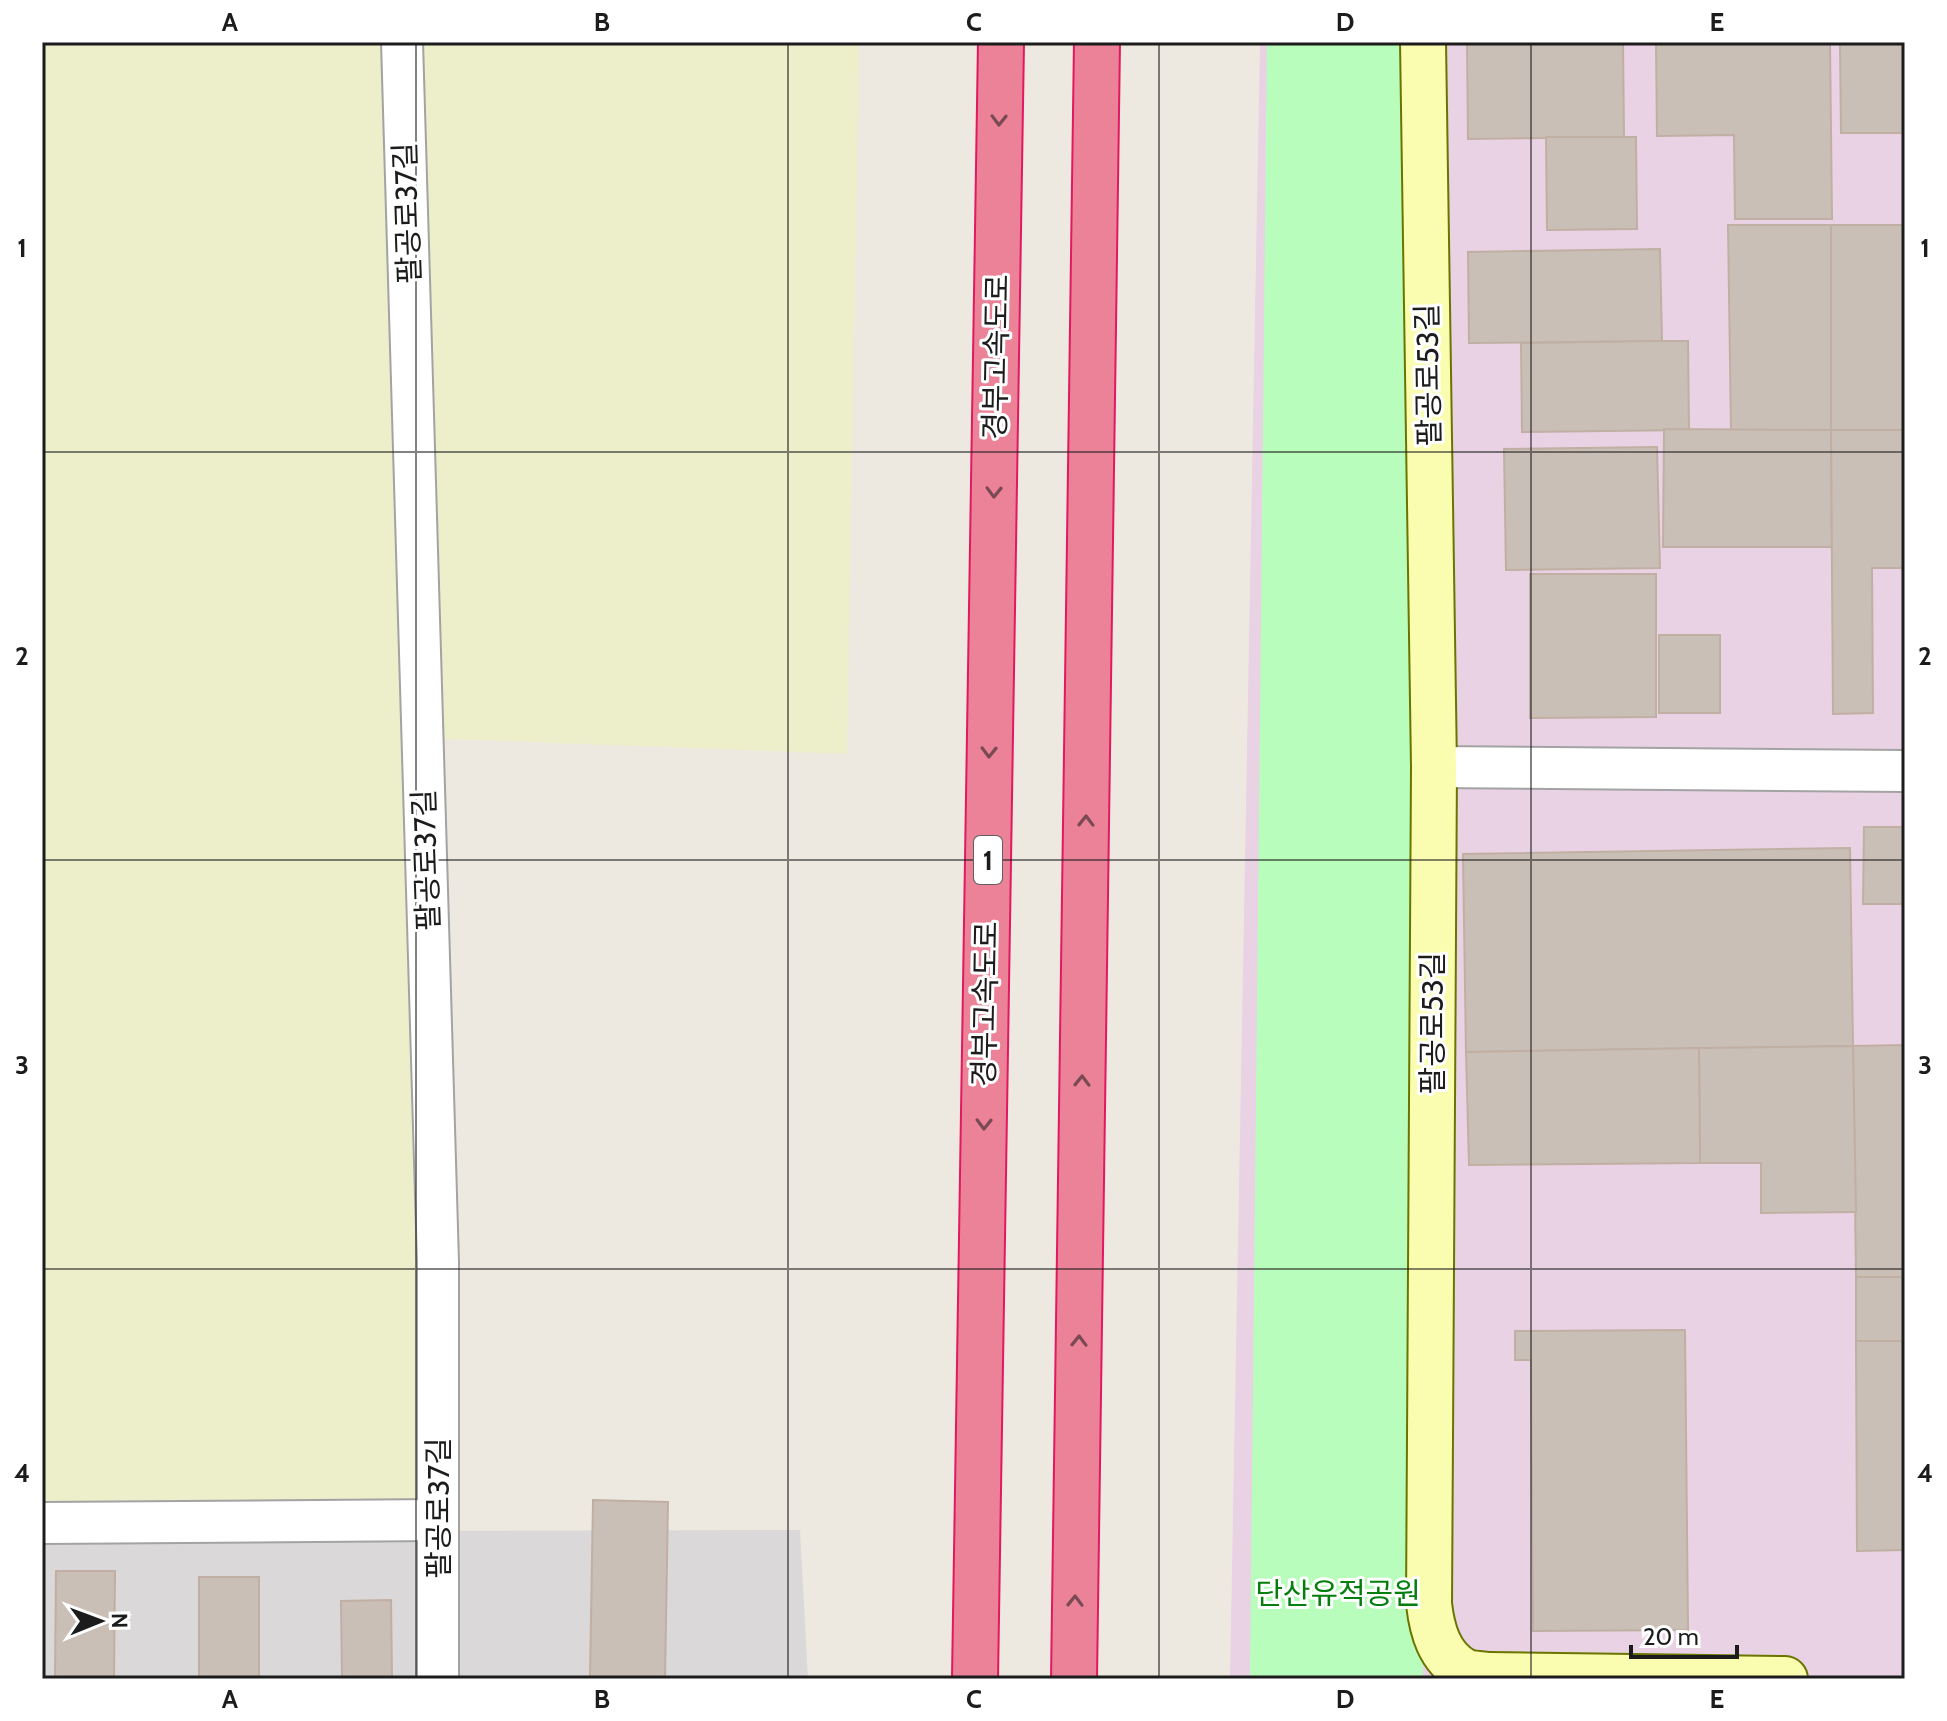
<svg xmlns="http://www.w3.org/2000/svg" width="1947" height="1721" viewBox="0 0 1947 1721" font-family="Cabin,'Noto Sans KR',sans-serif">
<rect width="100%" height="100%" fill="#eee9e0"/>
<path fill="#dad8d8" d="M800 1530 808 1679H42V1532Z"/>
<path fill="#e8d2e4" d="M1260 42H1905V1679H1230Z"/>
<path fill="#ecefca" d="M42 42H859L847 754 423 738 438 1520 42 1523Z"/>
<path fill="#b9fdbd" d="M1267 42H1408L1423 1679H1250Z"/>
<g fill="#cabfb6" stroke="#c0afa2" stroke-width="2">
<path d="M1467 42H1623L1624 137 1468 139Z"/>
<path d="M1656 42H1830L1832 219H1735L1734 135 1657 136Z"/>
<path d="M1840 42H1905V133H1841Z"/>
<path d="M1546 137H1636L1637 229 1547 230Z"/>
<path d="M1728 225H1831V430H1731Z"/>
<rect x="1831" y="225" width="74" height="205"/>
<path d="M1660 249 1662 341 1469 343 1468 252Z"/>
<path d="M1662 341H1688L1689 430 1522 432 1521 343Z"/>
<path d="M1664 429 1831 430 1832 547H1663Z"/>
<path d="M1831 430H1905V568H1872L1873 713 1833 714Z"/>
<path d="M1657 447 1660 568 1506 570 1504 449Z"/>
<path d="M1530 574H1656V717L1530 718Z"/>
<rect x="1659" y="635" width="61" height="78"/>
<path d="M1864 827H1905V904H1863Z"/>
<path d="M1850 848 1853 1046 1466 1052 1463 854Z"/>
<path d="M1905 1045V1277H1856L1853 1046Z"/>
<path d="M1853 1046 1856 1212 1761 1213V1163H1700L1699 1048Z"/>
<path d="M1699 1048 1700 1163 1469 1165 1466 1052Z"/>
<rect x="1856" y="1277" width="49" height="64"/>
<path d="M1685 1330 1688 1630 1533 1631 1531 1360H1515V1331Z"/>
<path d="M1856 1341H1905V1550L1857 1551Z"/>
<path d="M593 1500 668 1502 665 1679H590Z"/>
<path d="M56 1571H115L114 1679H55Z"/>
<rect x="199" y="1577" width="60" height="102"/>
<path d="M391 1600 392 1679H342L341 1601Z"/>
</g>
<g fill="none" stroke-linecap="round" stroke-linejoin="round">
<defs>
<g id="street">
<path d="M402 42 438 1263V1679"/>
<path d="M1434 767 1905 771"/>
<path d="M42 1523 438 1520"/>
</g>
<path id="secondary" d="M1423 42 1434 767 1429 1604C1432 1630 1439 1657 1464 1671 1471 1674 1482 1674 1490 1675L1785 1679"/>
<g id="highway">
<path d="M975 1679 1001 42"/>
<path d="M1074 1679 1097 42"/>
</g>
</defs>
<use href="#street" stroke="#a3a3a3" stroke-width="44"/>
<use href="#secondary" stroke="#6a7500" stroke-width="48"/>
<use href="#highway" stroke="#e11960" stroke-width="48"/>
<use href="#street" stroke="#fff" stroke-width="40"/>
<use href="#secondary" stroke="#fafdaf" stroke-width="44"/>
<use href="#highway" stroke="#eb8297" stroke-width="44"/>
</g>
<defs><path id="oneway-chevron" d="M-2-3.5L2.5 0L-2 3.5" fill="none" stroke-width="1.6" stroke-linecap="round" stroke-linejoin="round" transform="scale(2)"/></defs>
<g stroke="#794a53">
<use href="#oneway-chevron" transform="translate(999 120) rotate(91)"/>
<use href="#oneway-chevron" transform="translate(994 492) rotate(91)"/>
<use href="#oneway-chevron" transform="translate(989 752) rotate(91)"/>
<use href="#oneway-chevron" transform="translate(1086 821) rotate(-89)"/>
<use href="#oneway-chevron" transform="translate(1082 1081) rotate(-89)"/>
<use href="#oneway-chevron" transform="translate(984 1124) rotate(91)"/>
<use href="#oneway-chevron" transform="translate(1079 1341) rotate(-89)"/>
<use href="#oneway-chevron" transform="translate(1075 1601) rotate(-89)"/>
</g>
<path fill="none" stroke="#1c1c1c" stroke-width="2" stroke-opacity="0.55" d="M416 42V1679M788 42V1679M1159 42V1679M1531 42V1679M42 452H1905M42 860H1905M42 1269H1905"/>
<g text-anchor="middle" dominant-baseline="central" stroke-width="6" stroke-linejoin="round" paint-order="stroke">
<rect fill="#fff" stroke="#606060" stroke-width="2" x="974" y="836" width="28" height="48" rx="6"/>
<g font-size="28" font-weight="bold" fill="#1c1c1c">
<text x="988" y="860">1</text>
</g>
<g font-size="30" fill="#1c1c1c" stroke="#fff">
<text transform="translate(407 213) rotate(-92)">팔공로37길</text>
<text transform="translate(996 357) rotate(-89)">경부고속도로</text>
<text transform="translate(1428 375) rotate(-91)">팔공로53길</text>
<text transform="translate(426 860) rotate(-92)">팔공로37길</text>
<text transform="translate(985 1004) rotate(-89)">경부고속도로</text>
<text transform="translate(1432 1023) rotate(-90)">팔공로53길</text>
<text transform="translate(438 1508) rotate(-90)">팔공로37길</text>
</g>
<g font-size="30" fill="#047f0d" stroke="#fff">
<text x="1338" y="1593">단산유적공원</text>
</g>
</g>
<rect width="1947" height="1721" fill="none" stroke="#ffffff" stroke-width="88"/>
<g transform="translate(100 1621) rotate(89)" stroke="#ffffff" stroke-width="6" paint-order="stroke">
<path d="M0-6L14 30L0 20L-14 30Z" fill="#1c1c1c"/>
<text y="-12" font-size="22" font-weight="bold" text-anchor="middle" fill="#1c1c1c">N</text>
</g>
<path d="M1631 1645v12h106v-12" fill="none" stroke="#1c1c1c" stroke-width="4"/>
<text x="1643" y="1645" font-size="24" fill="#1c1c1c" stroke="#ffffff" stroke-width="6" paint-order="stroke">20 m</text>
<rect x="44" y="44" width="1859" height="1633" fill="none" stroke="#1c1c1c" stroke-width="3"/>
<g font-size="26" text-anchor="middle" font-weight="bold" fill="#1c1c1c">
<text x="230" y="31">A</text>
<text x="602" y="31">B</text>
<text x="974" y="31">C</text>
<text x="1345" y="31">D</text>
<text x="1717" y="31">E</text>
<text x="22" y="257">1</text>
<text x="1925" y="257">1</text>
<text x="22" y="665">2</text>
<text x="1925" y="665">2</text>
<text x="22" y="1074">3</text>
<text x="1925" y="1074">3</text>
<text x="22" y="1482">4</text>
<text x="1925" y="1482">4</text>
<text x="230" y="1708">A</text>
<text x="602" y="1708">B</text>
<text x="974" y="1708">C</text>
<text x="1345" y="1708">D</text>
<text x="1717" y="1708">E</text>
</g>
</svg>
